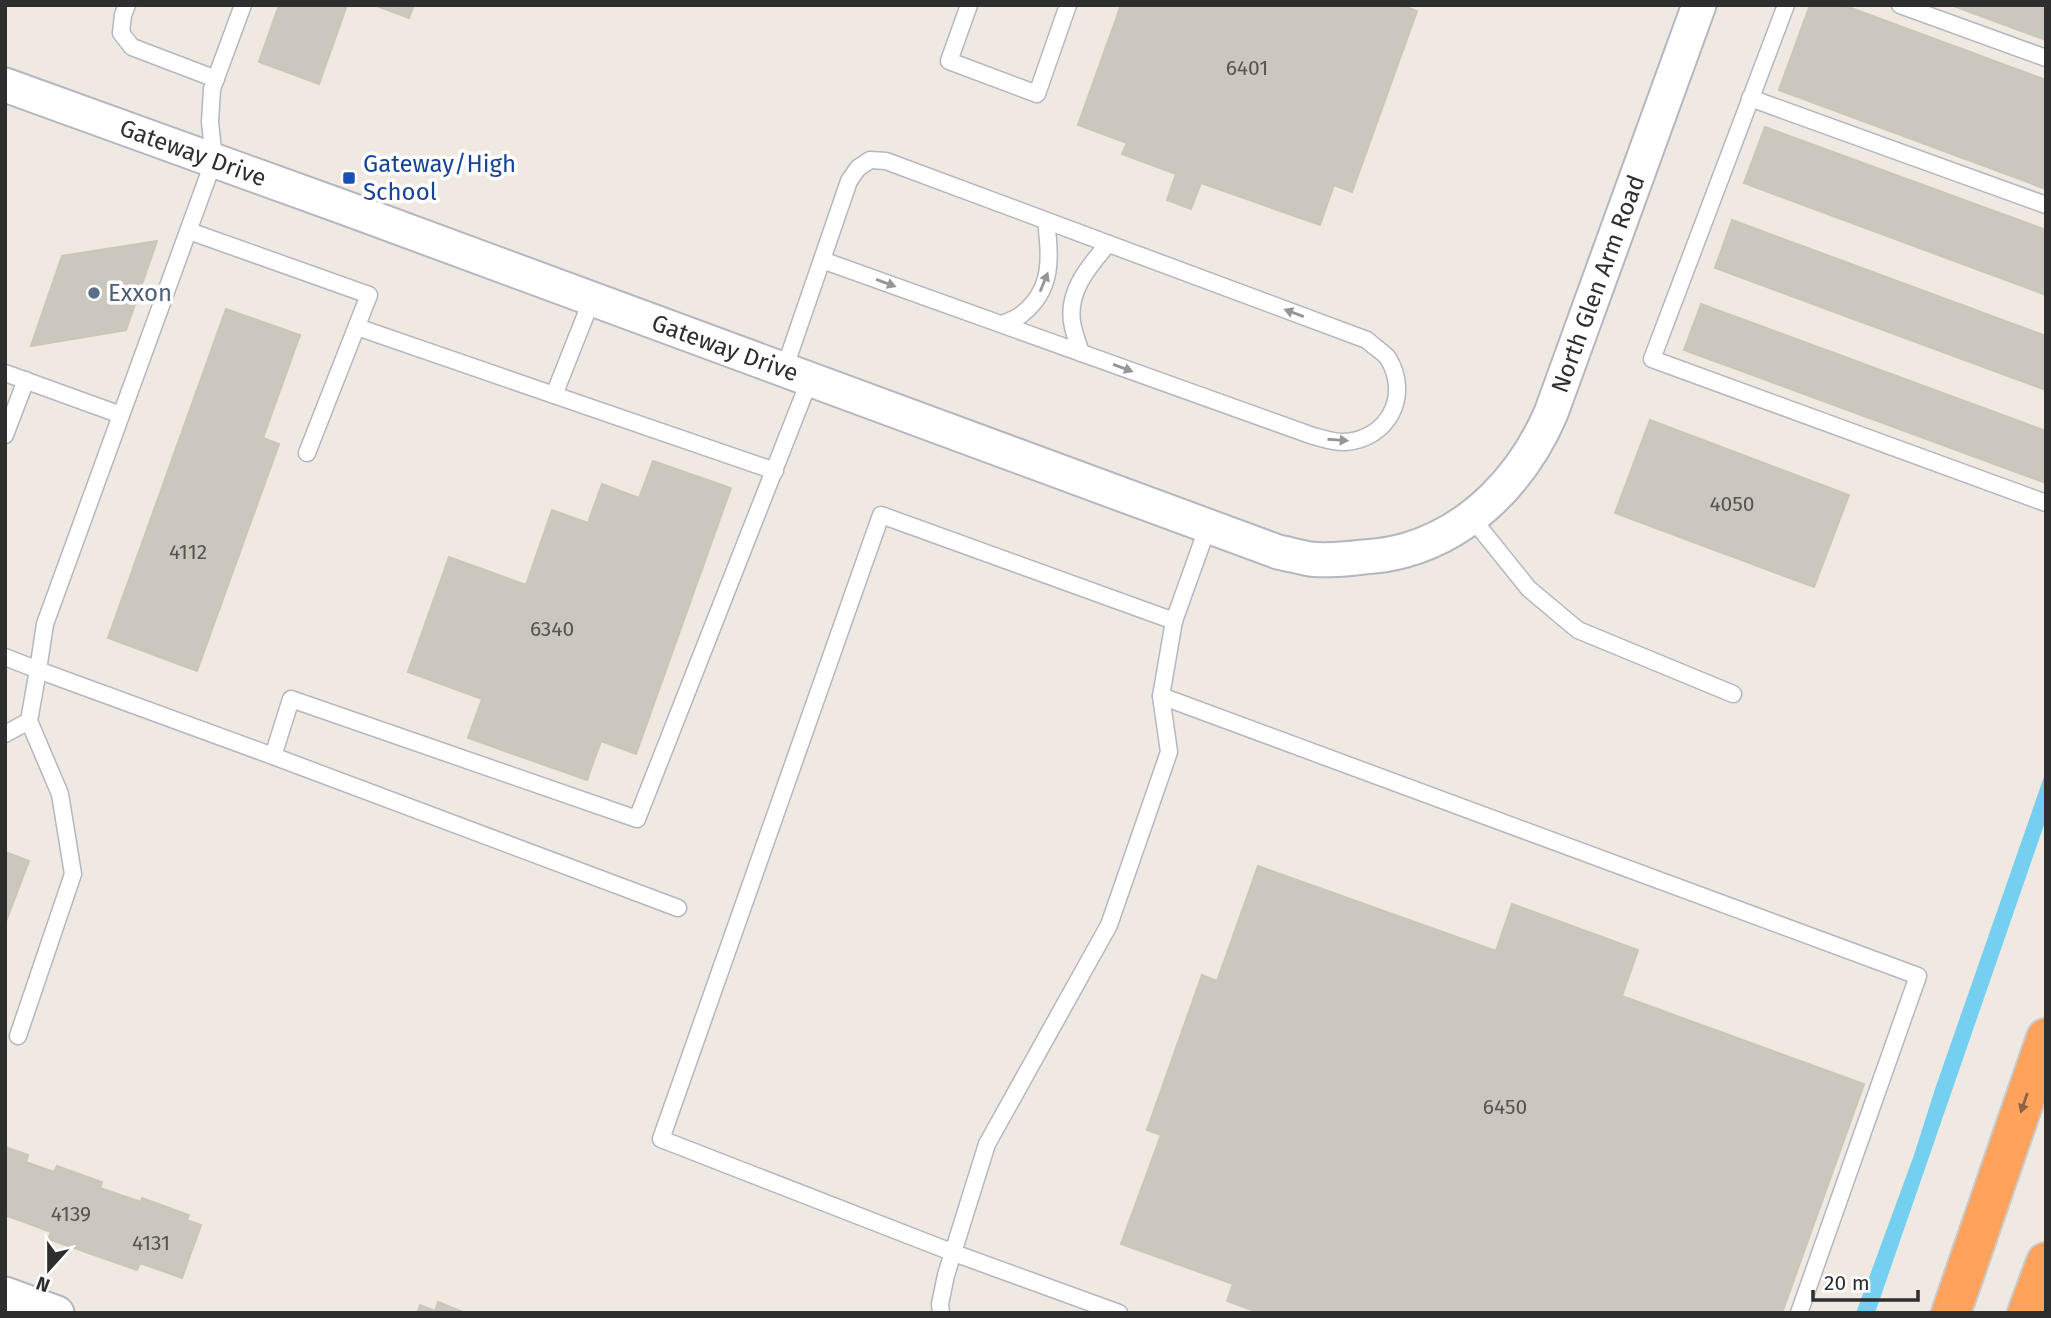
<svg xmlns="http://www.w3.org/2000/svg" width="2051" height="1318" viewBox="0 0 2051 1318" font-family="'Fira Sans',sans-serif">
<rect width="100%" height="100%" fill="#efe9e1"/>
<path fill="#75cff0" d="M2046 771V819L1875 1313H1856L1914 1155 1935 1089Z"/>
<g fill="#cbc7bf" stroke="#cbc5ba" stroke-width="2">
<path d="M279 5H347L319 84 259 62Z"/>
<path d="M374 5H414L409 18Z"/>
<path d="M1121 5H1401L1417 11 1352 192 1334 185 1320 225 1201 183 1191 209 1167 200 1176 174 1122 154 1127 143 1078 125Z"/>
<path d="M1810 5H1843L2046 80V189L1779 90Z"/>
<path d="M1951 5H2046V40Z"/>
<path d="M1765 127 2046 230V295L1744 183Z"/>
<path d="M1732 220 2046 336V390L1715 268Z"/>
<path d="M157 241 126 330 31 346 62 256Z"/>
<path d="M1701 304 2046 431V483L1684 350Z"/>
<path d="M226 309 300 335 263 438 279 444 197 671 108 638Z"/>
<path d="M1650 420 1849 495 1814 587 1615 513Z"/>
<path d="M653 461 731 488 636 754 601 741 587 780 468 738 482 699 408 672 449 557 526 585 552 510 588 523 602 484 639 498Z"/>
<path d="M5 852 29 861 5 924Z"/>
<path d="M1258 866 1496 951 1512 904 1638 950 1622 996 1864 1084 1782 1313H1260L1227 1301 1233 1284 1121 1244 1161 1135 1147 1130 1202 975 1217 981Z"/>
<path d="M5 1147 28 1155 26 1162 54 1172 57 1166 102 1182 100 1188 141 1202 142 1198 189 1215 187 1220 201 1225 182 1278 140 1263 137 1270 48 1239 51 1232 5 1215Z"/>
<path d="M438 1302 465 1313H417L420 1305 435 1311Z"/>
</g>
<g fill="none" stroke-linecap="round" stroke-linejoin="round">
<defs>
<g id="service">
<path d="M127 5 123 15 121 33 132 47 216 79"/>
<path d="M969 5 949 61 1037 94 1068 5"/>
<path d="M1786 5 1652 359 2046 503"/>
<path d="M1900 5 2046 58"/>
<path d="M1750 98 2046 205"/>
<path d="M189 231 369 295 307 453"/>
<path d="M592 299 554 395 775 471"/>
<path d="M1002 324C1009 321 1017 319 1022 314 1054 289 1050 256 1046 221"/>
<path d="M357 327 554 395"/>
<path d="M1081 353C1078 344 1075 336 1073 327 1065 294 1088 267 1108 244"/>
<path d="M784 370 849 181 858 168 870 160 886 161 1367 340C1373 346 1383 352 1388 358 1411 396 1388 439 1345 442 1335 443 1322 438 1313 436L822 260"/>
<path d="M5 373 121 415"/>
<path d="M5 435 26 380"/>
<path d="M1471 517 1529 589 1578 630 1733 694"/>
<path d="M1174 621 1161 696 1918 976 1799 1313"/>
<path d="M5 657 38 670 45 624 214 160 210 122 212 89 243 5"/>
<path d="M5 734 29 721"/>
<path d="M273 756 291 699 637 819 810 379"/>
<path d="M18 1036 73 874 60 794 29 721 38 670 273 756 678 908"/>
<path d="M941 1313 940 1304 946 1275 987 1144 1109 925 1169 752 1161 696"/>
<path d="M1119 1313 954 1253 661 1139 881 515 1174 621 1208 526"/>
</g>
<g id="minor">
<path d="M5 85 343 207 1278 552C1288 554 1299 557 1310 559 1328 561 1346 559 1364 557 1378 556 1393 554 1406 550 1473 531 1524 476 1551 413L1699 5"/>
<path d="M5 1294 57 1313"/>
</g>
<g id="motorway">
<path d="M1951 1313 2046 1038"/>
<path d="M2027 1313 2046 1262"/>
</g>
</defs>
<use href="#service" stroke="#b4b7c1" stroke-width="19"/>
<use href="#minor" stroke="#b4b7c1" stroke-width="37"/>
<use href="#motorway" stroke="#c9c9c9" stroke-width="42"/>
<use href="#service" stroke="#fff" stroke-width="16"/>
<use href="#minor" stroke="#fff" stroke-width="33"/>
<use href="#motorway" stroke="#ffa35c" stroke-width="38"/>
</g>
<defs><path id="oneway-solid" d="M-6-.8H1V-3.2L6.5 0L1 3.2V.8H-6Z" transform="scale(1.75)"/></defs>
<g fill="#969696">
<use href="#oneway-solid" transform="translate(1044 282) rotate(-68)"/>
<use href="#oneway-solid" transform="translate(886 283) rotate(20)"/>
<use href="#oneway-solid" transform="translate(1294 313) rotate(-160)"/>
<use href="#oneway-solid" transform="translate(1123 368) rotate(20)"/>
<use href="#oneway-solid" transform="translate(1338 440) rotate(4)"/>
</g>
<use fill="#8c6343" href="#oneway-solid" transform="translate(2024 1103) rotate(109)"/>
<rect fill="#1a4fb4" stroke="#fff" stroke-width="2.5" x="342" y="171" width="14" height="14" rx="3.5"/>
<circle fill="#5c6f8a" stroke="#fff" stroke-width="2.5" cx="94" cy="293" r="7"/>
<g text-anchor="middle" dominant-baseline="central" stroke-width="7" stroke-linejoin="round" paint-order="stroke">
<g font-size="21" fill="#555452">
<text x="1247" y="68">6401</text>
<text x="1732" y="504">4050</text>
<text x="188" y="552">4112</text>
<text x="552" y="629">6340</text>
<text x="1505" y="1107">6450</text>
<text x="71" y="1214">4139</text>
<text x="151" y="1243">4131</text>
</g>
<g font-size="24" fill="#2e2e2e" stroke="#fff">
<text transform="translate(193 153) rotate(20)">Gateway Drive</text>
<text transform="translate(1598 284) rotate(-70)">North Glen Arm Road</text>
<text transform="translate(725 348) rotate(20)">Gateway Drive</text>
</g>
<g font-size="24" fill="#164399" stroke="#fff" text-anchor="start">
<text x="363" y="164">Gateway/High<tspan x="363" dy="28">School</tspan></text>
</g>
<g font-size="24" fill="#4e5e75" stroke="#fff" text-anchor="start">
<text x="108" y="293">Exxon</text>
</g>
</g>
<rect width="2051" height="1318" fill="none" stroke="#2e2e2e" stroke-width="14"/>
<g transform="translate(49 1269) rotate(201)" stroke="#ffffff" stroke-width="5" paint-order="stroke">
<path d="M0-5L12 26L0 18L-12 26Z" fill="#2e2e2e"/>
<text y="-10" font-size="19" font-weight="bold" text-anchor="middle" fill="#2e2e2e">N</text>
</g>
<path d="M1813 1290v10h105v-10" fill="none" stroke="#2e2e2e" stroke-width="3.5"/>
<text x="1824" y="1290" font-size="21" fill="#2e2e2e" stroke="#ffffff" stroke-width="5" paint-order="stroke">20 m</text>
</svg>
